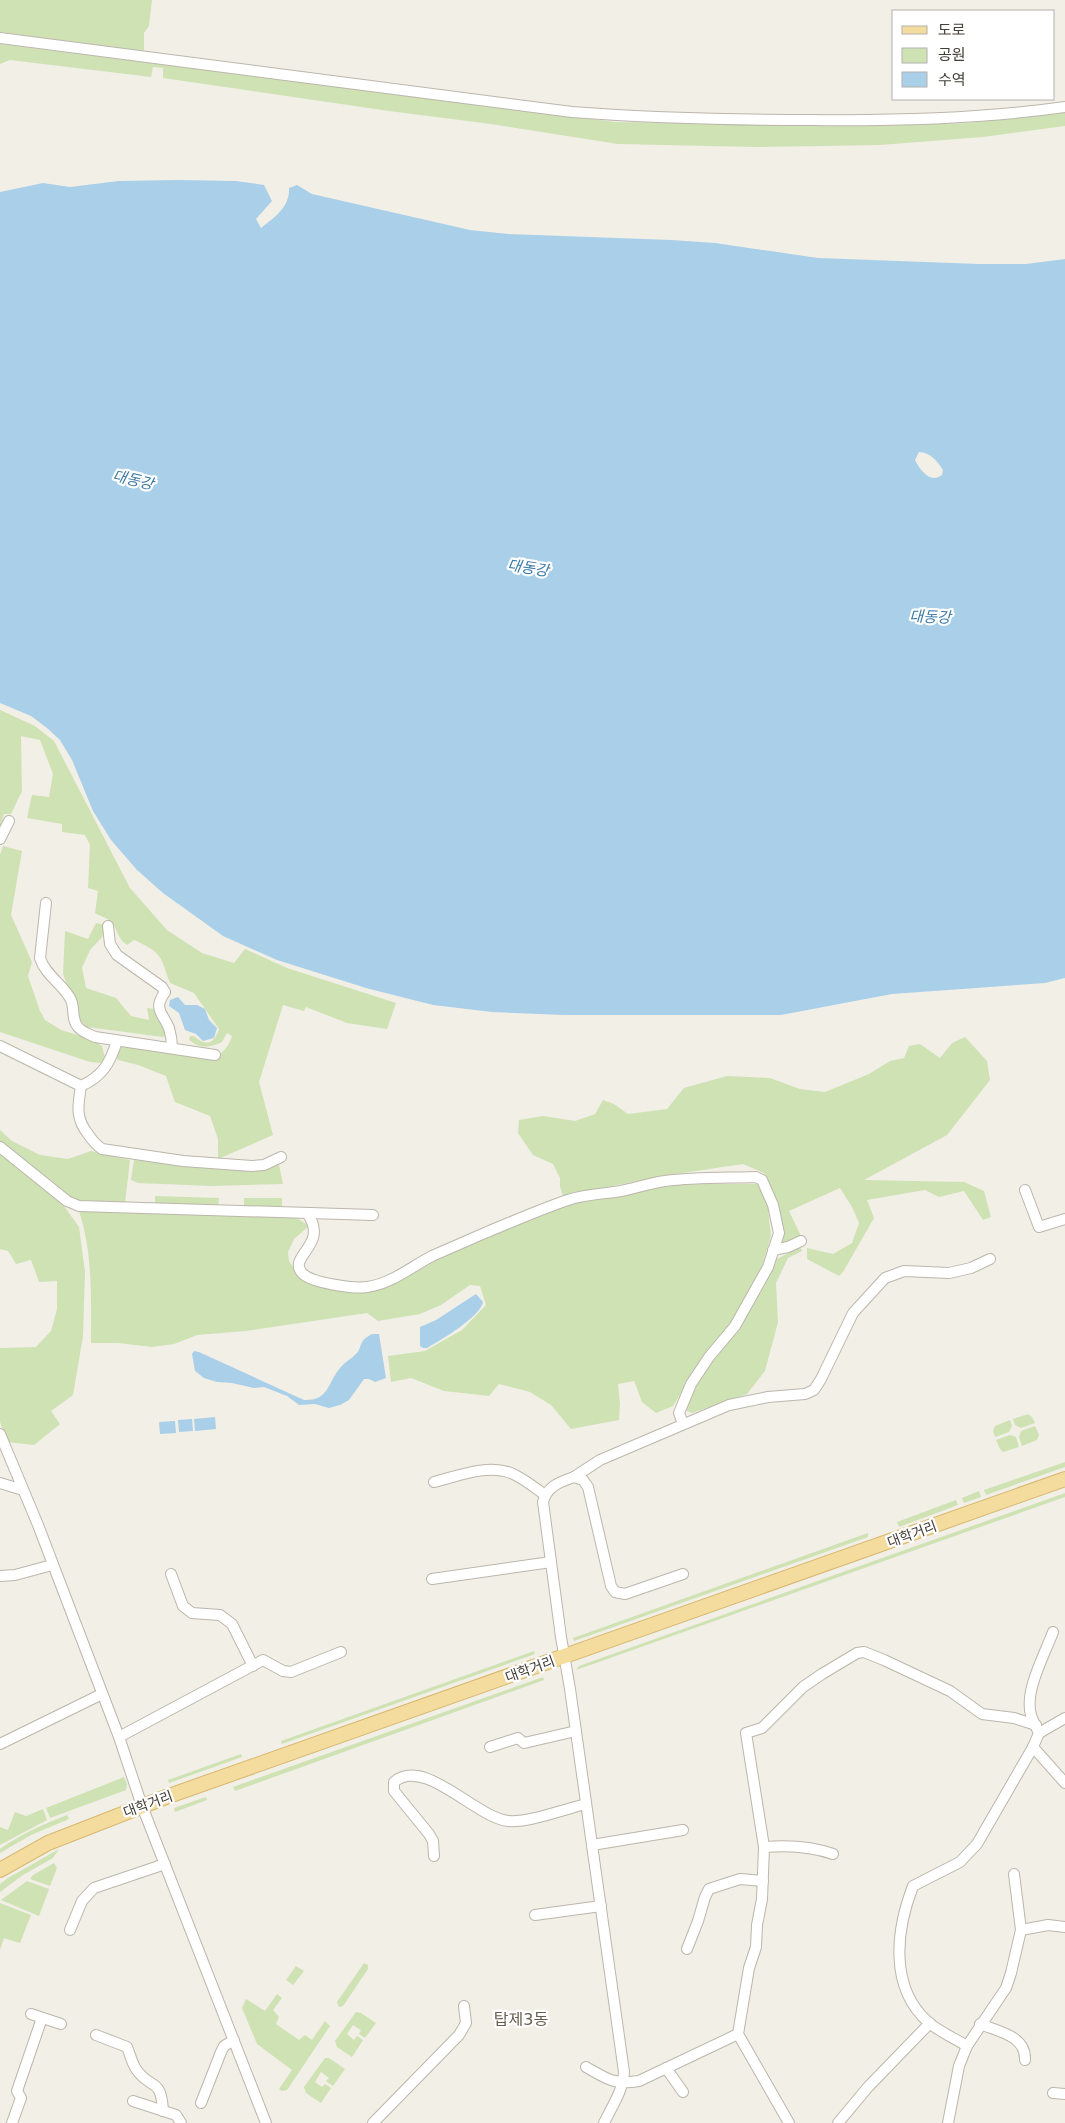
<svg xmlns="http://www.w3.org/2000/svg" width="1065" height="2123" viewBox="0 0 1065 2123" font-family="'DejaVu Sans','Noto Sans KR',sans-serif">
<rect width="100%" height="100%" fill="#f2efe7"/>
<g fill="#cee2b4">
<path d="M0 0H152L149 26 144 33V51L0 32Z"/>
<path d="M0 44 615 122 877 126 968 123 1065 112V126L983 137 880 145 755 147 618 144 491 124 389 111 163 78V68L153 67 151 77 10 60 0 64Z"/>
<path d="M0 710 35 726 54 741 130 888 167 930 202 953 234 963 245 949 287 968 396 1003 387 1029 347 1023 306 1007 304 1011 283 1005 259 1082 273 1135 218 1159V1139L210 1116 175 1102 166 1076 138 1065 118 1060 116 1054 124 1045 214 1058C223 1053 229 1046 232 1036L227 1033 222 1042C208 1048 201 1049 189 1040L190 1036H194C206 1047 214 1044 219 1029L194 993 170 983C160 956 163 953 134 940L127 945C115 936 119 929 110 921 106 917 99 916 95 913L98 891 88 888 90 845 85 835 62 832V824L27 818 32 795 49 797 53 774 40 740 21 736 22 791 11 814H4L0 828Z"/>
<path d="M3 846 22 851 11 915 32 962 28 976 40 1011 45 1020 61 1030 91 1039 102 1046 105 1058 102 1063 90 1062 0 1032V855Z"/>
<path d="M96 923 105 925 102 937 90 950 82 968 86 988 116 998 131 1016 149 1020 147 1008 155 1009 167 1033 163 1037 87 1027 80 1020 63 974 65 931 88 939Z"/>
<path d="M965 1037 987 1061 990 1080 947 1135 864 1180 964 1182 984 1191 991 1217 983 1220 964 1191 939 1197 925 1190 867 1200 874 1218 843 1272 839 1276 807 1259V1248L833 1254 852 1243 859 1223 852 1207 840 1188 789 1211 801 1236 793 1241 779 1243 775 1202 764 1173 743 1164 662 1176 563 1196 560 1186V1178L553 1164 533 1155 518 1133 519 1120 543 1116 575 1121 595 1114 603 1100 614 1104 628 1114 667 1109 684 1088 727 1076 770 1078 800 1089 825 1092 869 1074 890 1061 904 1058 909 1046 920 1044 940 1058 952 1043Z"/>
<path d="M0 1130 12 1141 40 1155 68 1159 91 1151 130 1160 125 1203 69 1200 0 1143Z"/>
<path d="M0 1154 61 1202 79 1227 85 1272 83 1336 73 1395 51 1411 60 1424 34 1445 7 1442 0 1422V1348L36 1347 51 1331 57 1309V1281L39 1282 31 1260 16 1264 8 1251 0 1249Z"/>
<path d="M134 1160C182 1165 231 1173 279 1165L283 1184 211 1186 138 1183 131 1180Z"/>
<path d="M707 1184H758L767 1200 771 1236 761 1269 732 1323 702 1359 673 1406 656 1413 642 1402 634 1381 618 1384 620 1404 619 1420 571 1429 551 1405 530 1392 499 1384 489 1396 444 1391 411 1378 391 1382 388 1356 425 1351 462 1330 486 1305 480 1286 470 1285 441 1305 420 1314 378 1321 367 1313 246 1331 197 1335 174 1344 152 1347 118 1343H91C91 1300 93 1253 79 1211L297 1218 309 1226 294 1239 288 1252 289 1261 297 1273 355 1292 509 1227 572 1202 668 1185Z"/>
<path d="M155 1196 219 1198 218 1206 155 1204Z"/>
<rect x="244" y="1198" width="38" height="10"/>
<path d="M800 1247 802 1251 788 1258 776 1283 778 1322 765 1371 747 1394 692 1413 683 1409 692 1384 777 1259Z"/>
<path d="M1028 1414 1032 1417 1035 1423 1021 1428 1015 1425 1013 1419Z"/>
<path d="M1010 1420 1012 1426 1009 1432 995 1437 993 1431 995 1426Z"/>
<path d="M1035 1426 1039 1435 1037 1440 1022 1446 1019 1437 1021 1431Z"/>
<path d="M1010 1435 1016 1437 1019 1447 1003 1452 1000 1449 996 1440Z"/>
<path d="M1065 1462V1467L986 1495 984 1490Z"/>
<path d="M979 1491 981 1497 964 1503 962 1498Z"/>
<path d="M1065 1493V1497L576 1670 579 1666Z"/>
<path d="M956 1500 958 1505 899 1527 897 1522Z"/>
<path d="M868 1533V1537L574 1641 573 1638Z"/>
<path d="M534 1651 535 1654 282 1744 281 1741Z"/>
<path d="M543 1677 544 1680 235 1791 233 1787Z"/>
<path d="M241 1754 242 1757 169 1783 168 1780Z"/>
<path d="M124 1777 127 1784 126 1790 50 1818 46 1808Z"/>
<path d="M206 1797 207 1800 175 1812 174 1808Z"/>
<path d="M43 1809 47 1820 0 1845V1827L8 1830 15 1812 26 1816Z"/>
<path d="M67 1815 69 1819 31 1835 0 1853V1849C21 1834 44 1824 67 1815Z"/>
<path d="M59 1849 53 1858 23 1875 0 1892V1884L8 1878Z"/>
<path d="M54 1863 57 1868 50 1886 30 1879 33 1875Z"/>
<path d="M27 1881 49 1889 39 1916 1 1900Z"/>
<path d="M0 1903 31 1915 20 1943 4 1938 0 1950Z"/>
<path d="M364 1963 368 1965V1969L343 2006 339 2007 337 2002Z"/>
<path d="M296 1966 304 1971 293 1985 286 1980Z"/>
<path d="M277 1994 282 1998 273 2010 279 2017 276 2024 299 2040 305 2035 312 2040 325 2021 330 2026 287 2090 282 2091 279 2089 292 2070 257 2044 242 2008 246 1999 265 2011Z"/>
<path d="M356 2012 361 2013 376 2023 365 2038 359 2034 361 2030 353 2025 347 2034 354 2040 357 2036 363 2040 352 2057 337 2047 335 2041Z"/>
<path d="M325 2058H329L345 2069 333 2086 326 2081 329 2078 321 2072 315 2082 322 2087 325 2084 331 2088 321 2103 306 2093 304 2087Z"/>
</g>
<g fill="#a9cfe9" fill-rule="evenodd">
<path d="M178 180 236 181 264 185 272 201 256 219 261 228C275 217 290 207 289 188L297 185 312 194 470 230 508 234 671 240 715 243 818 258 979 264H1026L1065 259V978L1045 983 892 994 781 1015H564L492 1012 433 1005 366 988 277 960 223 936 163 893 137 870 111 840 93 811 72 760 60 740 47 728 31 716 0 703V192L43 183 70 187 119 181ZM919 452C930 452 938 462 943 470L942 475C930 484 920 470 915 460Z"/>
<path d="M178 997 185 1005H197L205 1009 209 1020 217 1028 214 1038 203 1041 196 1034 185 1030 179 1013 169 1006 170 1000Z"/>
<path d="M476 1294 483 1302C480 1317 441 1340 427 1348H423L420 1346V1327L436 1320Z"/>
<path d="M372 1334H379L386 1378 375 1382 369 1379H364L349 1400 340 1405 329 1408 315 1404 299 1405 287 1396 264 1387 254 1388 232 1383 217 1382 204 1378 195 1371 192 1354 194 1351 199 1352 304 1400C330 1401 327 1382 341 1367 345 1362 351 1359 356 1354 364 1345 357 1342 372 1334Z"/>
<path d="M215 1417 216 1429 195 1431 194 1419Z"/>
<path d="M192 1419 193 1431 179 1432 178 1420Z"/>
<path d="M175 1421 176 1433 160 1434 159 1422Z"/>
</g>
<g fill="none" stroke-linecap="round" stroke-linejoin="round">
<defs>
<g id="minor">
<path d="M0 38 572 112C652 118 731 120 811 120 896 121 981 119 1065 107"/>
<path d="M0 839 9 821"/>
<path d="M46 903 40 958C45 975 64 985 71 1000 75 1009 71 1019 78 1027 82 1032 89 1034 95 1037L215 1055"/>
<path d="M108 926 110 944 117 955 162 987 165 992C153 1009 162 1012 169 1028 171 1035 172 1041 172 1048"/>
<path d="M0 1046 81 1086C78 1105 75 1118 88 1134 92 1140 96 1145 102 1149L183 1161 252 1166 264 1165 281 1157"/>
<path d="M81 1086C103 1076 110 1063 117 1041"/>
<path d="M0 1147 67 1201 79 1206 373 1215"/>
<path d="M1025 1190 1039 1227 1065 1219"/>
<path d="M307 1213C330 1245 287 1256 302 1273 311 1283 354 1289 367 1287 391 1284 411 1267 432 1256 450 1248 469 1240 487 1232 514 1221 541 1209 568 1200 585 1194 604 1194 621 1191 636 1188 650 1183 665 1181 695 1177 726 1178 756 1177L762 1180 773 1205 779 1233 768 1267 735 1326 709 1357 691 1384 679 1413 683 1424"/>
<path d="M773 1250 788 1247 801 1241"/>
<path d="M0 1434 38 1525 119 1737 142 1806 266 2123"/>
<path d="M574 1477 600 1460 729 1405 768 1397 805 1394 814 1390 821 1379 853 1313 885 1278 904 1271 949 1273 971 1268 990 1259"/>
<path d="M434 1482C458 1476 487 1464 511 1473 523 1478 534 1487 545 1495"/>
<path d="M0 1483 23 1490"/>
<path d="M171 1574 183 1606 192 1613 220 1615 232 1624 253 1666"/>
<path d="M0 1576 15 1575 52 1565"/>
<path d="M432 1579 551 1562"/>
<path d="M1039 1733 1065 1718"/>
<path d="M119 1737 263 1660 283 1671 291 1672 341 1652"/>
<path d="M0 1744 102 1694"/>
<path d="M490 1747 518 1738 524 1743 576 1731"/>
<path d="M1033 1747 1065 1783"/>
<path d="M592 1845 683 1830"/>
<path d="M764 1847C787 1845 811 1846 833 1854"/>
<path d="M434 1856 433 1841 429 1834 394 1791V1782C424 1756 475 1817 508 1821 528 1823 565 1809 586 1804"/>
<path d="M535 1915 601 1906"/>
<path d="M70 1930 82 1901 94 1888 165 1864"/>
<path d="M1021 1930 1048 1925 1065 1927"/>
<path d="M687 1949 698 1921 705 1897 709 1889 740 1879 763 1881"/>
<path d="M31 2014 61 2024"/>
<path d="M980 2024C1000 2032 1026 2036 1025 2060"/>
<path d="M96 2035 127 2047C130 2054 132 2063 136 2069 151 2091 161 2076 163 2111"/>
<path d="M967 2046C954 2038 940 2032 928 2022 889 1987 896 1930 913 1886L960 1862 977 1844 1033 1747 1039 1733C1036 1727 1033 1721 1031 1715 1024 1691 1045 1654 1053 1632"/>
<path d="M586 2067C607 2079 614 2085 639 2081L738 2034"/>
<path d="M666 2068 683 2092"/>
<path d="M1053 2093 1065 2094"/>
<path d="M133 2101 176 2115 181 2123"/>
<path d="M201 2103 221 2052 224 2046 234 2040"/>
<path d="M12 2123 21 2098 17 2091 42 2018"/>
<path d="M373 2123 459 2035 466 2023 464 2006"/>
<path d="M604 2123C612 2106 623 2091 624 2072L570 1689 561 1637 543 1502C547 1486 560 1482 574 1477L583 1480 588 1487 611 1586 615 1592 625 1594 683 1574"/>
<path d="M789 2123 738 2034 749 1968 756 1947 757 1925 762 1899 764 1847 746 1733 762 1728 803 1687 822 1674 857 1653 864 1652 884 1660 950 1691 982 1714 1014 1718 1036 1725"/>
<path d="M838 2123 868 2087 930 2023"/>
<path d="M948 2123 959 2066 967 2046 1006 1988 1011 1973 1021 1930 1014 1874"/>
</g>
<path id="major" d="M0 1870 48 1843 166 1797 1065 1479"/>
</defs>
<use href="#minor" stroke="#bcb6ab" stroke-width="12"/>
<use href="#major" stroke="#d7b870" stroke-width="16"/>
<use href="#minor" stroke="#fff" stroke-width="10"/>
<use href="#major" stroke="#f4db9e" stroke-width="14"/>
</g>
<g text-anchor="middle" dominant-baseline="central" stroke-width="4.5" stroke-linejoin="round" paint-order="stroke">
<g font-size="14" fill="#443f37" stroke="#fff">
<text transform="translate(912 1534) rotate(-20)">대학거리</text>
<text transform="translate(530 1669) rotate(-20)">대학거리</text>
<text transform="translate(148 1804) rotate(-20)">대학거리</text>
</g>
<g font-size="15" font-style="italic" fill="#3b79a5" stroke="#fff">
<text transform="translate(133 480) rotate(13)">대동강</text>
<text transform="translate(528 568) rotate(9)">대동강</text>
<text transform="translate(930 617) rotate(2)">대동강</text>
</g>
<g font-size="16" fill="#665d4f" stroke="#fff">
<text x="521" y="2019">탑제3동</text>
</g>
</g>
<rect x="892" y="10" width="162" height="90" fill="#ffffff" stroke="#b4b2af"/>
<rect x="902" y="26" width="25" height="8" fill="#f4db9e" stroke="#b4b2af"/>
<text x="938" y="35" font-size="15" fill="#443f37">도로</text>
<rect x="902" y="48" width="25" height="15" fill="#cee2b4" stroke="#b4b2af"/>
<text x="938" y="60" font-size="15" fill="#443f37">공원</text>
<rect x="902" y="72" width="25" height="15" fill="#a9cfe9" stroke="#b4b2af"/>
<text x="938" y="85" font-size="15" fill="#443f37">수역</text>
</svg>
